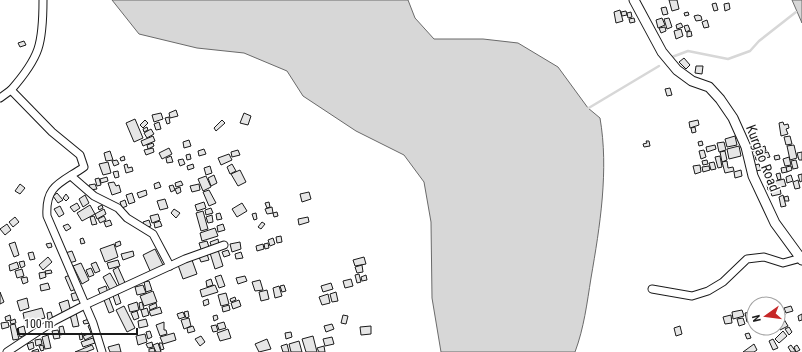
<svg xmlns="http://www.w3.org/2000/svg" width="802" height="352" viewBox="0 0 802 352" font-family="'Roboto Condensed',sans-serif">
<rect width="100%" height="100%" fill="#fff"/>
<g fill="#d7d7d7" stroke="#6a6a6a">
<path d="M112 0H408L415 18 434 39H483L518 43 558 67 588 108 600 118C609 170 600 226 591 278 587 303 584 328 575 352H441L432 298 431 222 424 182 404 155 356 131 303 96 287 71 244 53 197 48 139 34Z"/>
<path d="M792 0H802V23Z"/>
</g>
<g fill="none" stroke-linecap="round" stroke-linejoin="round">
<g stroke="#d7d7d7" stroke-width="2.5">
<path d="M672 57 688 51 728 59 750 51 759 41 796 12"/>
<path d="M587 109 659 66"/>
</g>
</g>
<g fill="#e6e6e6" stroke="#1a1a1a">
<path d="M669 0H677L679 9 672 11Z"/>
<path d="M716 3 718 10 714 11 712 4Z"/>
<path d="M729 3 730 9 725 11 724 4Z"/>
<path d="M666 7 668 14 663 15 661 8Z"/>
<path d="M620 10 623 21 616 23 614 12Z"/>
<path d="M626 11 627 15 622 16 621 12Z"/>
<path d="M631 12 632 17 628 18 627 13Z"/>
<path d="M688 12 689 15 685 16 684 13Z"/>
<path d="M698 15 701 16 702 20 696 21 694 16Z"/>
<path d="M634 18 635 22 630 23 629 19Z"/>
<path d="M662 18 665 25 658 28 656 20Z"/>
<path d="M669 18 672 27 667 29 664 19Z"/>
<path d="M707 20 709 27 704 28 702 22Z"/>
<path d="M681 23 683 27 677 29 676 25Z"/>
<path d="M688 25 690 30 686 32 684 26Z"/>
<path d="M665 27 666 31 661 33 659 28Z"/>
<path d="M681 29 683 36 676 39 674 31Z"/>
<path d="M691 31 692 36 687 37V32Z"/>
<path d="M24 41 26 45 20 47 18 43Z"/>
<path d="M684 58 690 65 686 69 679 62Z"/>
<path d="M696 66H703L702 74 695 73Z"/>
<path d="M670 88 672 95 667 96 665 89Z"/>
<path d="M176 110 178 116 170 118 169 113Z"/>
<path d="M161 113 163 119 154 122 152 115Z"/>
<path d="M244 113 251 116 248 125 240 123Z"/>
<path d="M169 117 170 123 167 124 165 118Z"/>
<path d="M135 119 143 138 134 142 126 123Z"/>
<path d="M145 120 148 123 143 128 140 125Z"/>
<path d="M222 120 225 123 216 131 214 128Z"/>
<path d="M698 120 699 125 690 128 689 122Z"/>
<path d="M159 122 161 129 156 130 154 124Z"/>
<path d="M783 122 784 125 788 124 789 128 786 129 788 134 781 136 779 123Z"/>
<path d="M147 127 148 130 144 132 143 129Z"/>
<path d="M695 127 696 132 692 133 691 128Z"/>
<path d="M151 129 154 134 147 138 144 133Z"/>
<path d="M153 136 155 141 143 146 141 141Z"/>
<path d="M735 136 737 145 727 147 725 139Z"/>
<path d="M790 136 792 144 786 145 784 137Z"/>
<path d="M189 140 191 146 184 148 183 142Z"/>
<path d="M646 141H649L650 146 644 147 643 144 647 143Z"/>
<path d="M702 141 703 145 699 146 698 142Z"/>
<path d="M724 142 726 150 719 152 717 143Z"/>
<path d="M153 143 154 146 148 149 147 145Z"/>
<path d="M715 145 716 149 707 152 706 147Z"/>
<path d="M794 145 797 158 790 160 787 146Z"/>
<path d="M739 146 741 156 729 159 727 149Z"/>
<path d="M758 146 759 151 754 152 753 147Z"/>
<path d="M765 146 766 151 760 152 759 148Z"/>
<path d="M153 148 154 152 146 155 144 150Z"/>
<path d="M169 148 172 154 162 159 159 153Z"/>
<path d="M204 149 206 154 199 156 198 151Z"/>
<path d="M238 150 240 155 232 157 231 152Z"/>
<path d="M704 150 706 157 701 159 699 151Z"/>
<path d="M110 151 113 160 106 161 104 153Z"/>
<path d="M725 151 727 160 722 162 720 152Z"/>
<path d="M768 152 770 157 756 160 755 155Z"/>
<path d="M802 152V160H799L797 153Z"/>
<path d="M190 154 191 159 187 160 186 155Z"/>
<path d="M229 154 232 160 221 165 218 158Z"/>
<path d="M779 155 780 159 775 160 774 156Z"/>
<path d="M124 156 125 160 121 161 120 158Z"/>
<path d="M171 156 173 162 167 163 166 158Z"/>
<path d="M720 156 722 167 718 168 715 157Z"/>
<path d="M789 157 791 165 785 166 783 159Z"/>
<path d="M183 159 185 164 180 166 178 160Z"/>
<path d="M117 160 119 164 114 166 112 161Z"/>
<path d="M707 160 708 164 703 165 702 161Z"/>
<path d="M796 160 798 168 793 169 791 161Z"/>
<path d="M727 161 728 168 733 167 734 171 725 173 722 162Z"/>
<path d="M108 162 111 173 103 175 99 164Z"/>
<path d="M714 162 716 169 711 170 709 163Z"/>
<path d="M127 164 128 168 132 167 133 171 126 173 124 165Z"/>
<path d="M193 164 194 168 188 170 187 166Z"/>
<path d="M232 164 236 171 230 174 227 167Z"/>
<path d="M759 164 761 170 756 171 755 165Z"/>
<path d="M700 165 701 172 695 174 693 166Z"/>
<path d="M210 166 212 173 206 175 204 168Z"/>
<path d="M709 166 710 170 703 172 702 167Z"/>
<path d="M791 166 792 170 787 172 786 167Z"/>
<path d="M786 167 787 172 782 173 781 168Z"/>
<path d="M240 170 246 182 238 186 231 174Z"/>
<path d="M741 170 742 176 735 178 734 172Z"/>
<path d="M118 171 119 177 115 178 113 172Z"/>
<path d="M780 173 781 179 778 180 776 174Z"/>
<path d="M802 174V181L800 182 798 175Z"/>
<path d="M214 175 217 183 211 186 208 178Z"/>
<path d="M791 175 793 181 787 183 786 177Z"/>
<path d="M206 176 211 187 203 191 198 179Z"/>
<path d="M107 177 108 181 101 183 100 179Z"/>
<path d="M99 178 101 185 97 186 95 179Z"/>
<path d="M784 179 786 186 774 188 772 182Z"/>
<path d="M798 180 800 188 795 189 793 182Z"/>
<path d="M181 181 183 185 176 187 175 183Z"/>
<path d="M114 182 116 186 119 185 121 192 112 195 108 183Z"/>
<path d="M159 182 161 187 155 189 154 184Z"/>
<path d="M20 184 25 188 20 194 15 191Z"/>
<path d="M95 184 97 189 90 190 89 185Z"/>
<path d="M199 184 200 190 192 192 190 186Z"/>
<path d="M772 184 771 190H768L767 185Z"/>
<path d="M173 185 175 190 171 192 169 186Z"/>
<path d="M180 187 181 192 177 194 175 189Z"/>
<path d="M780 188 781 194 772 196 770 190Z"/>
<path d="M146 190 147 195 139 198 137 193Z"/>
<path d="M209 190 216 203 209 206 203 192Z"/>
<path d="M309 192 311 199 302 202 300 194Z"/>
<path d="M57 193 63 200 58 203 53 196Z"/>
<path d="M132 193 135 202 129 204 126 195Z"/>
<path d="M66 194 69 198 66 201 63 198Z"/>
<path d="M85 195 89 203 83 207 79 199Z"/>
<path d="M783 195 786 206 781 207 779 197Z"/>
<path d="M788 196 789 201H785L784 197Z"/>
<path d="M165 199 168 208 160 210 157 201Z"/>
<path d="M125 200 127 206 122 208 120 202Z"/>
<path d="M204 202 206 208 197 211 195 205Z"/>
<path d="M269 202 270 207 267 208 265 203Z"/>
<path d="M77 203 80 208 74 212 70 207Z"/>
<path d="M242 203 247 211 237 217 232 209Z"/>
<path d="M90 205 95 214 82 221 77 213Z"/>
<path d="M102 205 103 208 99 210 98 207Z"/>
<path d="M60 206 64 214 59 217 54 209Z"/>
<path d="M272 207 273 213 267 214 265 209Z"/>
<path d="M211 208 213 213 206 215 205 210Z"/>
<path d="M104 209 106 214 97 219 95 214Z"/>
<path d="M174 209 180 213 176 218 171 213Z"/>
<path d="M203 211 208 229 201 231 196 213Z"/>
<path d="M277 212 278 216 274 217 273 213Z"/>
<path d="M220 213 222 219 217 220 216 214Z"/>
<path d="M256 213 257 219 254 220 252 214Z"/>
<path d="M158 214 160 220 152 223 150 216Z"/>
<path d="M212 215 213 222 208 223 206 217Z"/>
<path d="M94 216 97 224 92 225 90 217Z"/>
<path d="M104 216 106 220 100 223 98 219Z"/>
<path d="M15 217 19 222 13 227 9 222Z"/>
<path d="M308 217 309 222 299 225 298 219Z"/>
<path d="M110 220 112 225 106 227 104 222Z"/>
<path d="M149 220 151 226 145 228 143 222Z"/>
<path d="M160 221 162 226 155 228 154 223Z"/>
<path d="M262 222 265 224 261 229 258 227Z"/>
<path d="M7 224 11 230 5 235 0 229Z"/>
<path d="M68 224 71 228 66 231 63 226Z"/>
<path d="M223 224 225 230 218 232 217 226Z"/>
<path d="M215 228 218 236 202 241 200 233Z"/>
<path d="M281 236 282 242 277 243 276 237Z"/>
<path d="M83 238 85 243 81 244 80 239Z"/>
<path d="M273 238 275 244 270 246 268 240Z"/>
<path d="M218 239 219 245 212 248 210 242Z"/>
<path d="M120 241 121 245 116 247 115 243Z"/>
<path d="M207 241 210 250 202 252 199 243Z"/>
<path d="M15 242 19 255 14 257 9 244Z"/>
<path d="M240 242 241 249 232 252 230 244Z"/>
<path d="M51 243 52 247 48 248 46 244Z"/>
<path d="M268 243 269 248 265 249 264 244Z"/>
<path d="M114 244 118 257 105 262 100 249Z"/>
<path d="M263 244 264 249 257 251 256 246Z"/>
<path d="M155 249 164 267 151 273 143 255Z"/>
<path d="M218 250 223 266 215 269 210 253Z"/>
<path d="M228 250 230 255 224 257 222 252Z"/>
<path d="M72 251 76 261 69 263 65 253Z"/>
<path d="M133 251 134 256 123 260 121 254Z"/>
<path d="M33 252 35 259 30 260 28 253Z"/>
<path d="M241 252 243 258 236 259 235 254Z"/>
<path d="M207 254 209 260 201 262 199 257Z"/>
<path d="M48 257 52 262 43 270 39 265Z"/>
<path d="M364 257 366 264 355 266 353 260Z"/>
<path d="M118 260 120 266 109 269 107 263Z"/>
<path d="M192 260 197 274 183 279 178 265Z"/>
<path d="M24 261 25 266 21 268 19 262Z"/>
<path d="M17 262 19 268 10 271 9 265Z"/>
<path d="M96 262 100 271 95 273 91 264Z"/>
<path d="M81 263 89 280 82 284 73 266Z"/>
<path d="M362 265 363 272 357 273 355 267Z"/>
<path d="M118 267 126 285 120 287 113 270Z"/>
<path d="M91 268 94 275 89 277 86 270Z"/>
<path d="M22 269 24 276 17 278 15 271Z"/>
<path d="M51 270 52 273 46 274 45 271Z"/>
<path d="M45 272 46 277 40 279 39 273Z"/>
<path d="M110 273 118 287 111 292 103 277Z"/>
<path d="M359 274 361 282 357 283 355 275Z"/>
<path d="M70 275 76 289 71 291 65 277Z"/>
<path d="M221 275 225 286 219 288 215 277Z"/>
<path d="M366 275 367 280 362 281 361 277Z"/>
<path d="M245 276 247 281 238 284 236 278Z"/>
<path d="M27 277 28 282 23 284 21 278Z"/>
<path d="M211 279 213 285 207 287 206 281Z"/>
<path d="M351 279 353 286 345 288 343 281Z"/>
<path d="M260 280 263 290 255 291 252 282Z"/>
<path d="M149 281 152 290 146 292 144 282Z"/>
<path d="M48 283 50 289 41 291 40 285Z"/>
<path d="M331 283 333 289 323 292 321 286Z"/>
<path d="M143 285 146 293 137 295 135 287Z"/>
<path d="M215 285 218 292 202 297 200 290Z"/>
<path d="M284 285 286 291 282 292 280 286Z"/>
<path d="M106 286 108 293 101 296 98 289Z"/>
<path d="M279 286 282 296 275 298 273 288Z"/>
<path d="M267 290 269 299 261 301 259 292Z"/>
<path d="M153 291 157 302 144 306 140 296Z"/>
<path d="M0 292 4 302 0 304Z"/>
<path d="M78 292 80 299 73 301 71 294Z"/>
<path d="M336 292 338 301 332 302 330 294Z"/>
<path d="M226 293 229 304 221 306 218 295Z"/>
<path d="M118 294 121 303 116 305 113 296Z"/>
<path d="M328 294 330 303 322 305 319 297Z"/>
<path d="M235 297 236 300 231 302 230 299Z"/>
<path d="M27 298 29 308 20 311 17 301Z"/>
<path d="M109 298 114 311 109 313 104 300Z"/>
<path d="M208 299 209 304 204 306 203 301Z"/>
<path d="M68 300 71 312 63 315 59 303Z"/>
<path d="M239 300 241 306 233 309 231 303Z"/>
<path d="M137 302 139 310 130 312 128 305Z"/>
<path d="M142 302 144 309 140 310 139 303Z"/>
<path d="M156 303 157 307 150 310 149 306Z"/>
<path d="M229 305 230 310 223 312 222 307Z"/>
<path d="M124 306 135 328 127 332 116 310Z"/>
<path d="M791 306 793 311 786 313 784 308Z"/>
<path d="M160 307 162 313 151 316 149 311Z"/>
<path d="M42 308 45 318 25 323 23 313Z"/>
<path d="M147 308 149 315 143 317 141 310Z"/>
<path d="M742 310 744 316 733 319 732 312Z"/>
<path d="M137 311 139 318 134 320 131 313Z"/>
<path d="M188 311 189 317 186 318 184 312Z"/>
<path d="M783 311 785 315 781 317 779 312Z"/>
<path d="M51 312 53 319 48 320 47 313Z"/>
<path d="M183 312 185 317 179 319 177 314Z"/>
<path d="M751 312 753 321 747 322 745 313Z"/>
<path d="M76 313 79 326 73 327 70 315Z"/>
<path d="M802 314V320L799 321 798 316Z"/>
<path d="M10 315 11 320 6 321 5 317Z"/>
<path d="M217 315 218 319 214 321 213 316Z"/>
<path d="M343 315 348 316 346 324 341 323Z"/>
<path d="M731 315 732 323 725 324 723 317Z"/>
<path d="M783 317 785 321 781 323 779 319Z"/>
<path d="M189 318 191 326 184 329 181 320Z"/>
<path d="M743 318 745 324 739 326 737 319Z"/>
<path d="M15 319 16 323 11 324 10 321Z"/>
<path d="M89 319 90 323 84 324 83 321Z"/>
<path d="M146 319 148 326 139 328 138 321Z"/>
<path d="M785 321 788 326 780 330 778 326Z"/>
<path d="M8 322 9 327 2 329 1 323Z"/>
<path d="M164 322V330H166L167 334 160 336 156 325Z"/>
<path d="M224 322 226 328 219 330 217 324Z"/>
<path d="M15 324 19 339 13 340 10 325Z"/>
<path d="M91 324 95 335 85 340 83 336 91 333 88 326Z"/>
<path d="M332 324 334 329 326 332 324 326Z"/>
<path d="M216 325 218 331 213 332 211 326Z"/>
<path d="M24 326 26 335 20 337 18 328Z"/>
<path d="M63 326 65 334 60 335 59 327Z"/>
<path d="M193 326 195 331 188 333 187 328Z"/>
<path d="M371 326V334L361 335 360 327Z"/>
<path d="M680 326 682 334 676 336 674 328Z"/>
<path d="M789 327 792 332 789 335 785 329Z"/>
<path d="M228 329 231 338 220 341 217 333Z"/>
<path d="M58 330 60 338 54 339 52 331Z"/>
<path d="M150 331 152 337 148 339 146 332Z"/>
<path d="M783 331 787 336 779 343 775 339Z"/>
<path d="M291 332 292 337 286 339 285 333Z"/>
<path d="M82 333 83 339 80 340 79 334Z"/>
<path d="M174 333 176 340 163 344 160 337Z"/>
<path d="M749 333 751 338 747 339 745 334Z"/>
<path d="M145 334 147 342 138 345 136 336Z"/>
<path d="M48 335 51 348 45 349 42 337Z"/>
<path d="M201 336 205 342 200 346 195 339Z"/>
<path d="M313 336 317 352H306L302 339Z"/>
<path d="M332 337 334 344 325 346 323 339Z"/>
<path d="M93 338 95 343 83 347 81 342Z"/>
<path d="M41 339 42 344 36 346 35 340Z"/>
<path d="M267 339 271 349 259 352 255 344Z"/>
<path d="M773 339 778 348 773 350 769 341Z"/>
<path d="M299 341 302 352H291L289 344Z"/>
<path d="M33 342 34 348 29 350 27 344Z"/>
<path d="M152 342 153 347 148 348 146 344Z"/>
<path d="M158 343 161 352H156L153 345Z"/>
<path d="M159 343H162L164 349 161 350Z"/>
<path d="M119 344 121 352H110L108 347Z"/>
<path d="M287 344 289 352H283L281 346Z"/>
<path d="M754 344 757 350 754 352H743Z"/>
<path d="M43 345 44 350 41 351 39 346Z"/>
<path d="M92 345 94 349 86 352H75Z"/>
<path d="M791 345 796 352H791L788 347Z"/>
<path d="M797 345 800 350 796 352 794 347Z"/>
<path d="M324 346 325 352H319L317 348Z"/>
<path d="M154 348 155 352H149V349Z"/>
<path d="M38 349 39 352H32V351Z"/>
</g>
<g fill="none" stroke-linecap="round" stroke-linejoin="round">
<defs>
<g id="minor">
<path d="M11 90C40 57 43 44 43 0"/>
<path d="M0 98 11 90 52 132 80 155 84 167C61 183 45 185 47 216L93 323 102 352"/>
<path d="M71 176 94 196 118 208 127 218 153 234 170 266"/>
<path d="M652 289 692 296 708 291 723 282 747 259 764 257 783 263 801 258"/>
<path d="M7 352 54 321 85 305 185 259 224 245"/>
</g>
<path id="tertiary" d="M634 0 662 52 677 70 692 81 709 87 720 99 733 118 746 147 753 176 775 223 802 260"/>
</defs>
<use href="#minor" stroke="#1a1a1a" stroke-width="9"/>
<use href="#tertiary" stroke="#1a1a1a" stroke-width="11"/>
<use href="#minor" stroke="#fff" stroke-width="7"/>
<use href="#tertiary" stroke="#fff" stroke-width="9"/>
</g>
<g text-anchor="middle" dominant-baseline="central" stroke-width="3" stroke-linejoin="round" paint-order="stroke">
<g font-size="14" fill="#1a1a1a" stroke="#fff">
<text transform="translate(763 158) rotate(69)">Kurgao Road</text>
</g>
</g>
<g transform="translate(766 316) rotate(256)"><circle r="19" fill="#ffffff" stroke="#a3a3a3"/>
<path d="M0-3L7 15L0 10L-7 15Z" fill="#c62828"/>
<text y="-6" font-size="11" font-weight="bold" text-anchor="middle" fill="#1a1a1a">N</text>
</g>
<path d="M18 328v6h119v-6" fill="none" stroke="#1a1a1a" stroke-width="2"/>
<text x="24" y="328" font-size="12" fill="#1a1a1a" stroke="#ffffff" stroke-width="3" paint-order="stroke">100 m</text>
</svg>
